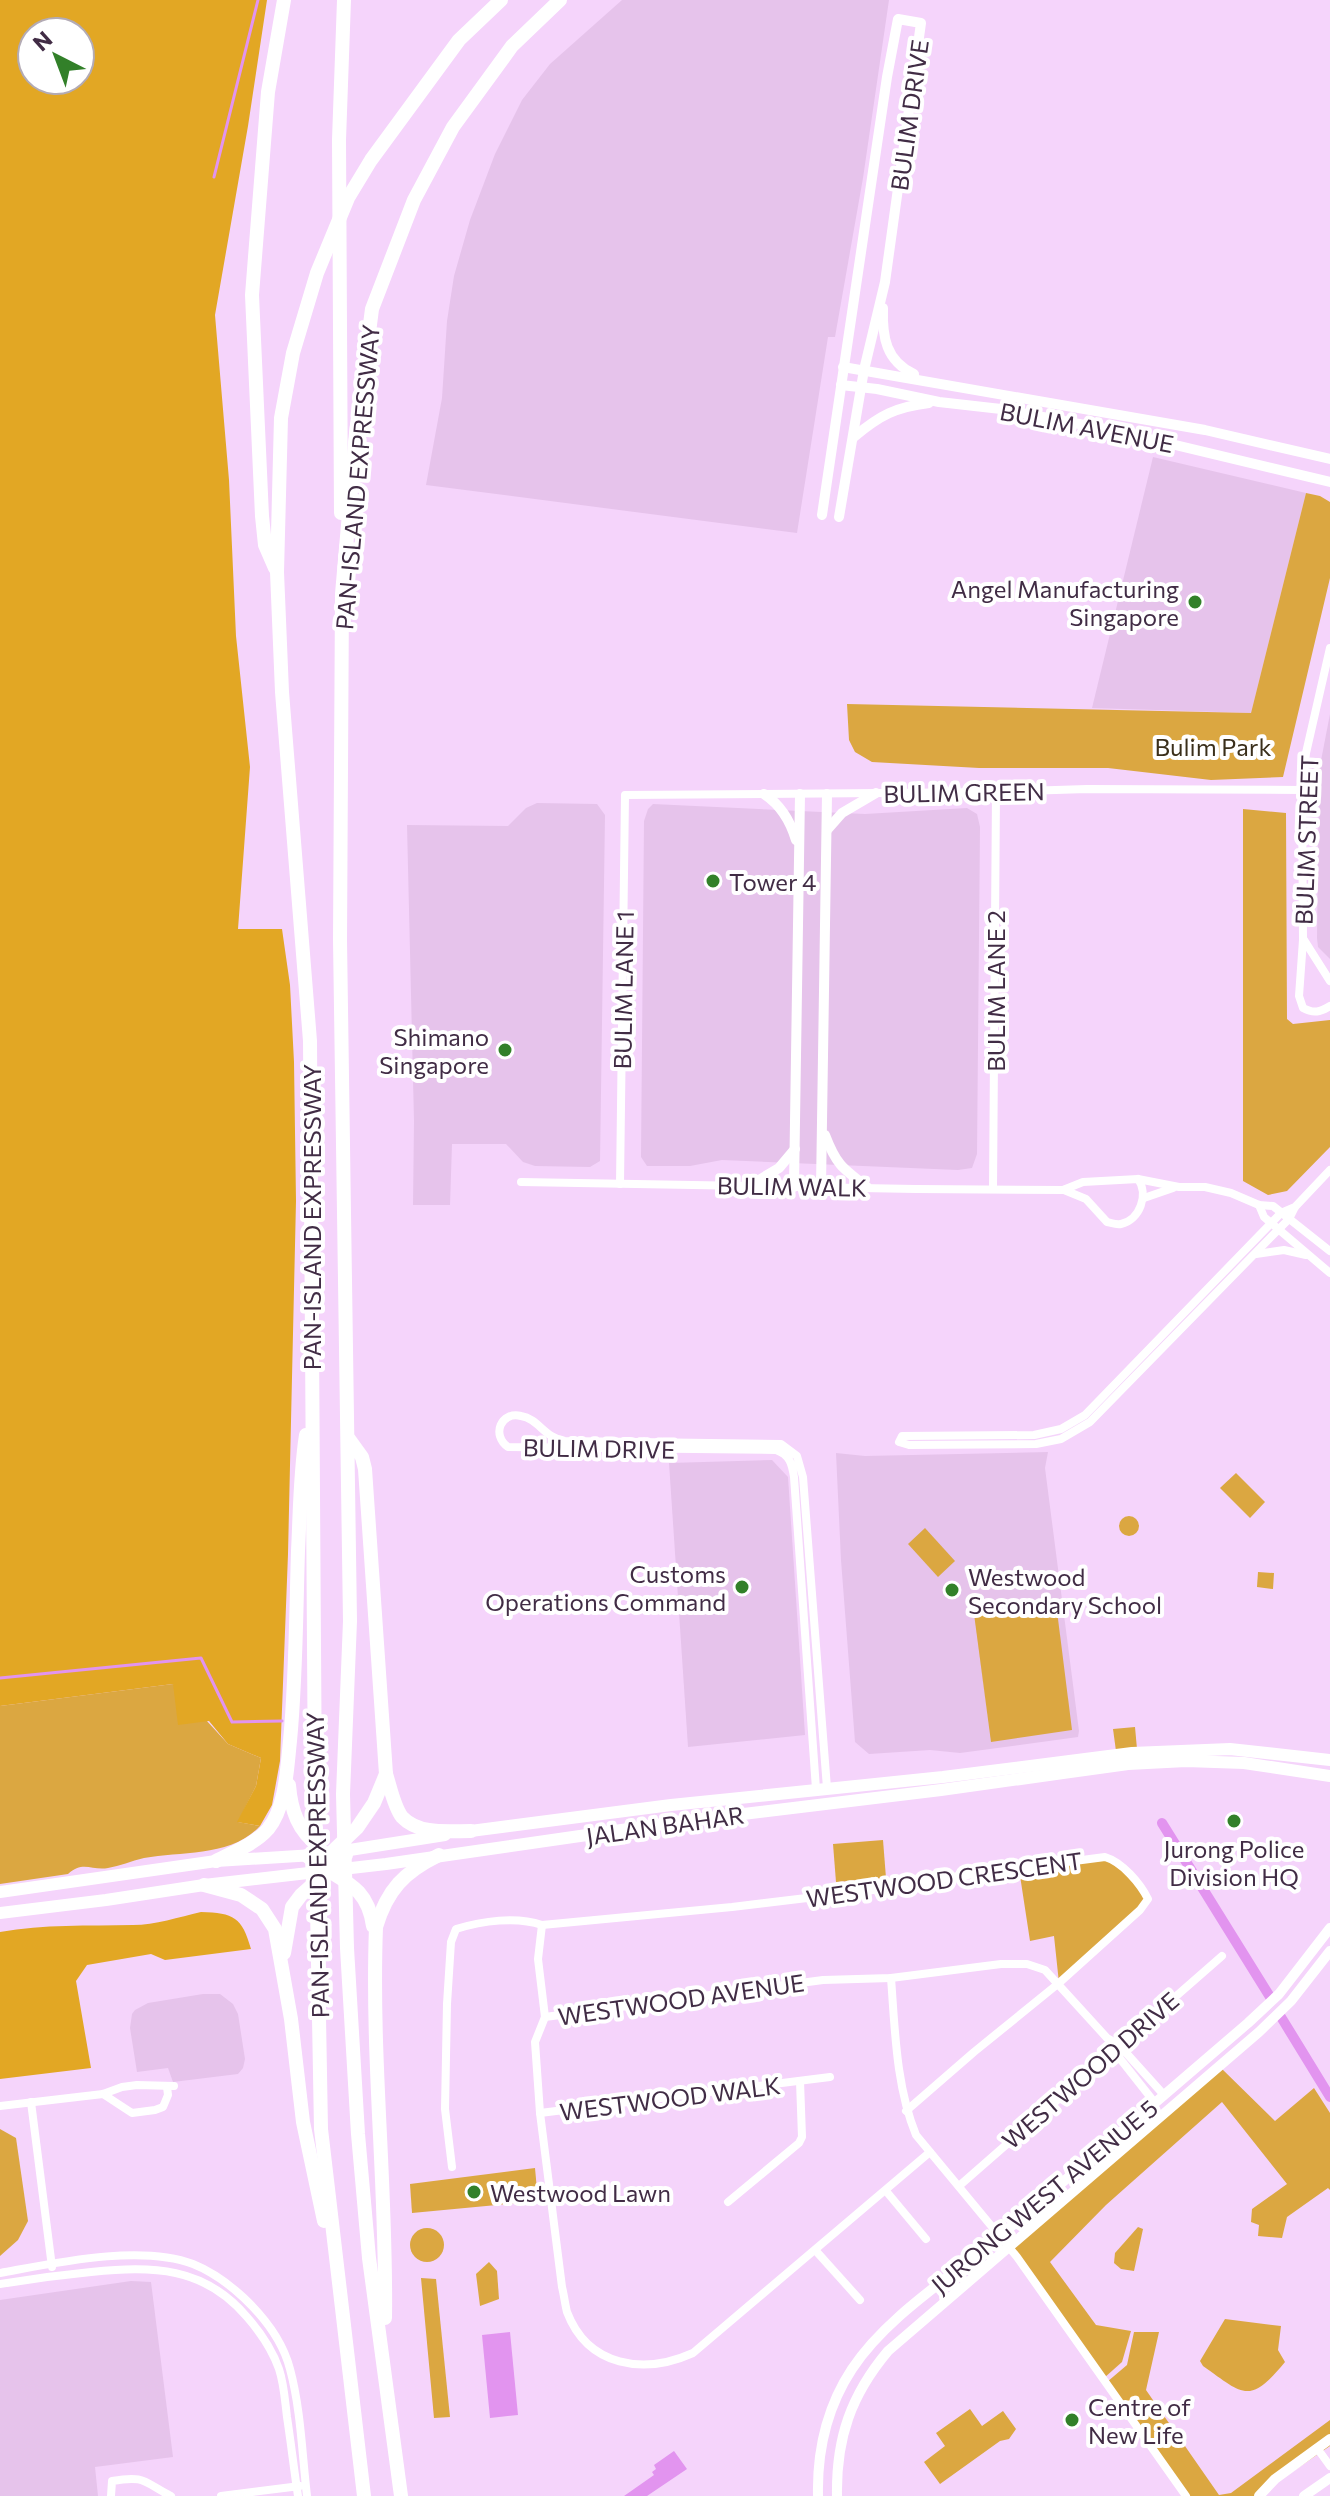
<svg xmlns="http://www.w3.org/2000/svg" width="1330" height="2496" viewBox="0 0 1330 2496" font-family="Commissioner,sans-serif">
<rect width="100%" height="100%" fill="#f5d4fb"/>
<g fill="#e6c3eb">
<path d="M622 0H889L863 178 835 337H828L797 533 426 485 442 398 447 321 454 276 470 220 495 154 522 100 550 64Z"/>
<path d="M1153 457 1306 493 1251 713 1092 708Z"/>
<path d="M1330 714V959L1318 947 1317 938 1319 771Z"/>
<path d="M537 803 597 804 605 815 600 1161 590 1167 535 1166 523 1162 506 1144H452L450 1205H413L414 1121 407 825 508 826 526 808Z"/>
<path d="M653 804 865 814 967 808 977 814 980 827 977 1154 972 1168 958 1170 722 1160 690 1166H647L641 1157 644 821 648 809Z"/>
<path d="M1048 1452 1045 1468 1079 1731 1078 1737 960 1753 930 1750 869 1754 855 1742 841 1560 836 1453 865 1456Z"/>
<path d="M772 1460 788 1477 805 1735 688 1747 669 1463Z"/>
<path d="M203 1994H220L233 2004 238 2014 245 2059 243 2068 238 2074 173 2082 168 2068 137 2072 130 2028 132 2014 135 2010 148 2003Z"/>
<path d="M131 2281 151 2282 173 2457 95 2467 98 2496H0V2300Z"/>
</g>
<g fill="#dba741">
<path d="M1306 493 1320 496 1330 502V578L1283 777 1211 780 1108 768H979L872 762 855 752 849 740 847 704 1251 713Z"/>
<path d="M1243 809 1286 813 1287 1019 1293 1024 1330 1020V1147L1287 1191 1268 1195 1243 1181Z"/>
<path d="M1236 1473 1265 1502 1250 1518 1220 1488Z"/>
<circle cx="1129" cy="1526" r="10"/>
<path d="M925 1528 955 1561 938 1577 908 1544Z"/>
<path d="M1258 1572 1274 1573 1273 1589 1257 1587Z"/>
<path d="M1056 1603 1072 1730 991 1742 974 1614Z"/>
<path d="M173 1684 228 1744 261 1758 256 1786 238 1822 260 1826C231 1857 182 1851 144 1858 131 1861 120 1866 108 1868 92 1871 83 1860 68 1874L0 1884V1706Z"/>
<path d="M1135 1727 1137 1749 1116 1751 1113 1729Z"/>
<path d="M883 1840 886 1878 836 1882 833 1844Z"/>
<path d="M1103 1857 1140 1884 1148 1899 1059 1983 1054 1936 1030 1941 1019 1869Z"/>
<path d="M1220 2067 1275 2121 1314 2088 1330 2113V2190L1328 2188 1287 2217 1282 2238 1258 2236 1259 2225 1251 2222 1252 2209 1287 2184 1222 2102 1106 2205 1050 2262 1096 2325 1131 2331 1122 2362 1104 2378 1009 2246Z"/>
<path d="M0 2129 16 2138 28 2221 18 2240 0 2256Z"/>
<path d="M535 2168 538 2201 412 2213 410 2184Z"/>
<path d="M1138 2227 1143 2229 1134 2271 1121 2269 1114 2263 1115 2253Z"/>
<circle cx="427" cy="2245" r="17"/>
<path d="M489 2262 497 2271 499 2299 480 2306 476 2274Z"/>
<path d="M421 2278 436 2279 450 2417 434 2418Z"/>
<path d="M1225 2319 1281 2326 1278 2350 1285 2362C1249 2406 1243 2394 1203 2366L1200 2361Z"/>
<path d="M1134 2332H1159L1146 2390 1219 2495 1231 2493 1330 2420V2446L1257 2496H1186L1107 2382 1127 2365Z"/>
<path d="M970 2409 982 2426 1003 2411 1016 2429 1009 2439 1000 2441 940 2484 924 2462 945 2446 936 2433Z"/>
</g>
<g fill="#e2a724" fill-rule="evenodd">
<path d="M0 0H267L248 126 215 315 229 480 236 636 250 767 238 929H282L290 985 294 1062 296 1201 288 1554 280 1761 272 1805 260 1826 237 1822 256 1786 261 1758 228 1744 209 1721 178 1725 173 1684 0 1706ZM80 32V80H32V32Z"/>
<path d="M201 1912C234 1913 242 1917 251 1949L165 1960 151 1954 87 1965 76 1981 91 2068 0 2079V1932C44 1924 88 1926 133 1925 155 1925 179 1917 201 1912Z"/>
</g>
<g fill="#e294ef">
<path d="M510 2332 518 2415 490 2418 482 2335Z"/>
<path d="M674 2451 687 2469 647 2496H624L654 2475 652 2472 656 2469 654 2465Z"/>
</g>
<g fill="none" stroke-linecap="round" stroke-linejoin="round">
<g stroke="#e294ef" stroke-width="3">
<path d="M214 177 258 0"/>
<path d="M0 1678 201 1658 232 1722 282 1721"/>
</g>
<g stroke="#e294ef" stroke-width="10">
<path d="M1162 1823 1272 2000"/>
<path d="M1281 2017 1330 2097"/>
</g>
<g stroke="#fff" stroke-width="8">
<path d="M1330 648 1306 753 1302 790 1303 940 1299 996 1303 1008C1314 1014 1320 1012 1330 1006"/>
<path d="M1304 940 1330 981"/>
<path d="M521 1182 916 1189 1063 1190 1083 1182 1138 1179 1179 1187H1205L1231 1193 1259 1205 1273 1206 1330 1251"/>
<path d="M620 1184 625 795 996 792 1087 789 1302 790"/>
<path d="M993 1189 996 792"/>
<path d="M1064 1190 1086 1199 1107 1222C1112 1223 1116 1225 1121 1224 1140 1220 1149 1194 1138 1179"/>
<path d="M1144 1198 1173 1188"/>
<path d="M1259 1205 1264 1217 1330 1273"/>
<path d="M1295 1207 1281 1213 1085 1415 1061 1429 1034 1435 902 1436 899 1442 909 1445 1036 1444 1061 1439 1090 1422 1269 1239 1289 1219 1295 1207 1330 1170"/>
<path d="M1256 1254 1284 1250 1306 1255"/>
<path d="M816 1789 794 1477C792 1464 790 1455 776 1450L508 1447C491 1435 501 1411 521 1416 539 1419 544 1438 565 1441L781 1444 797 1456 803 1477 827 1788"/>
<path d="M542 1925 538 1959 545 2017"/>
<path d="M891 1978C895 2030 896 2086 916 2135L1017 2257 1186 2496"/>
<path d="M545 2017 535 2042 540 2113 562 2287C564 2295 565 2304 567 2312 588 2367 644 2375 693 2353L930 2152"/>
<path d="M545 2017 823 1980 891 1978 1001 1964H1027L1045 1970 1107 2038 1119 2045 1164 2095"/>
<path d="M1110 2046 1155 2103"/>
<path d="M103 2094 132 2113 155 2110 163 2107 168 2095 167 2087"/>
<path d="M31 2102 52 2267"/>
<path d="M0 2106 103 2094 122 2087 137 2085 174 2086"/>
<path d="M540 2113 830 2077"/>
<path d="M452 2167 445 2109 447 2004 451 1942 456 1929C482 1921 516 1916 542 1925L732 1907 890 1888 952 1877 1105 1857C1122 1862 1140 1883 1148 1899L1140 1910 1059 1983 974 2052 906 2111"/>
<path d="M959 2186 1222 1956"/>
<path d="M886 2191 926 2239"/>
<path d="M728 2202 799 2143 802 2137 800 2081"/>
<path d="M816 2251 860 2300"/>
<path d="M0 2273C55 2263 140 2244 193 2264 213 2272 229 2284 244 2298 264 2317 283 2342 290 2369 301 2410 302 2454 307 2496"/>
<path d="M0 2284C30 2279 60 2275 91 2272 152 2266 204 2266 247 2317 261 2333 272 2349 279 2369 284 2384 285 2401 287 2417 291 2443 294 2470 298 2496"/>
<path d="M1317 2448 1330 2466"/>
<path d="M111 2496 112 2481C146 2475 143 2482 171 2496"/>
<path d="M221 2496 300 2486"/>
</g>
<g stroke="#fff" stroke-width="10">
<path d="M883 308C882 337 886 361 914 374"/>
<path d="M843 367 1205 430 1330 459"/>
<path d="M841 385 877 389 939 402 1001 409 1121 432 1330 482"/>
<path d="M854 437C880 415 896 407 929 403"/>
<path d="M822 515 887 77 898 19 921 23 885 282 864 370 839 517"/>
<path d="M764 794C781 805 790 820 796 840"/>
<path d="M827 830 842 813 876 793"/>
<path d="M825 1135C836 1164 842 1168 867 1187"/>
<path d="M749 1186 779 1168 795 1149"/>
<path d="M794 1187 800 794"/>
<path d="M821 1187 827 794"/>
<path d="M818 2496C817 2452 827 2407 852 2369 887 2316 951 2277 1000 2236 1082 2165 1165 2094 1248 2023L1279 1994 1330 1928"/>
<path d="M837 2496C836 2438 851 2395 888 2351L1259 2032 1291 2001 1330 1951"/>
<path d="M1259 2496 1275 2479 1330 2439"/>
<path d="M1304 2496 1330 2478"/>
</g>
<g stroke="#fff" stroke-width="12">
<path d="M463 1832 671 1805 943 1777 1132 1753 1230 1749 1330 1760"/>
<path d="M337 1852 445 1835"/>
<path d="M0 1892 216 1861 314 1855"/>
<path d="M0 1913 106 1900 204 1885 386 1864 677 1822 941 1790 1128 1764 1186 1761 1244 1763 1330 1776"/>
</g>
<g stroke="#fff" stroke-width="14">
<path d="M341 513 339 140 344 0"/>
<path d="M275 568 265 545 262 516 252 295 268 92 284 0"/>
<path d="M349 1439 362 1457 365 1469 386 1774C390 1786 394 1807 402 1817 419 1835 448 1831 471 1831"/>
<path d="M289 1785C291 1810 298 1831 319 1846"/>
<path d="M307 1856C338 1881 367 1882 373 1926"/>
<path d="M216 1861C233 1852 255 1844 268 1829 286 1807 287 1768 290 1741 296 1678 296 1615 298 1551 300 1513 300 1473 306 1435"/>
<path d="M315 1868 357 1828 374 1803 386 1774"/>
<path d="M204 1885 241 1895 262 1909 275 1929 291 2019 303 2122 324 2221"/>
<path d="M284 1953 292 1907 301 1895 346 1855"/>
<path d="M385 2318C387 2188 371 2058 376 1927 387 1890 404 1872 439 1855"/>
<path d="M364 2496 321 2129 315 1795 310 1041 282 692 277 572 281 418 293 353 317 273 348 198 371 160 459 40 501 0"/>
<path d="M401 2496 369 2258 358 2134 347 1948 343 1794 350 1621 340 940 342 594 356 433 372 309 414 200 453 127 512 46 560 0"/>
</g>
</g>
<g fill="#328029" stroke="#fff" stroke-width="3">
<circle cx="1195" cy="602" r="8"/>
<circle cx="713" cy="881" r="8"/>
<circle cx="505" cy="1050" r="8"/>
<circle cx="742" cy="1587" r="8"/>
<circle cx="952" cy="1590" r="8"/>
<circle cx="1234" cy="1821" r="8"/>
<circle cx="474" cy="2192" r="8"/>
<circle cx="1072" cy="2420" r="8"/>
</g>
<g text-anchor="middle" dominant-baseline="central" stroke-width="8" stroke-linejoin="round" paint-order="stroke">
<g font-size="24" fill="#412c45" stroke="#fff">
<text transform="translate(909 115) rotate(-82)">BULIM DRIVE</text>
<text transform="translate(1087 427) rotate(11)">BULIM AVENUE</text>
<text transform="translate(357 477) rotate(-85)">PAN-ISLAND EXPRESSWAY</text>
<text transform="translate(964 792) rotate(-1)">BULIM GREEN</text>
<text transform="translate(1306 840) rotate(-88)">BULIM STREET</text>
<text transform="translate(623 990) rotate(-89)">BULIM LANE 1</text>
<text transform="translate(995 991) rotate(-90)">BULIM LANE 2</text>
<text transform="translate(792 1186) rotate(1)">BULIM WALK</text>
<text transform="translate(311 1217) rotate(-90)">PAN-ISLAND EXPRESSWAY</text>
<text transform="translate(599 1448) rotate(1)">BULIM DRIVE</text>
<text transform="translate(665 1825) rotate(-8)">JALAN BAHAR</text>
<text transform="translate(317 1865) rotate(-91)">PAN-ISLAND EXPRESSWAY</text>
<text transform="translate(944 1879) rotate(-8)">WESTWOOD CRESCENT</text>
<text transform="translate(681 1999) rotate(-8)">WESTWOOD AVENUE</text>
<text transform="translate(1090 2070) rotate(-41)">WESTWOOD DRIVE</text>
<text transform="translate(670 2098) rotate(-7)">WESTWOOD WALK</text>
<text transform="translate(1044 2196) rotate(-40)">JURONG WEST AVENUE 5</text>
</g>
<g font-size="24" fill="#412c45" stroke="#fff" text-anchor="start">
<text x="1179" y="588" text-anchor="end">Angel Manufacturing<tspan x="1179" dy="28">Singapore</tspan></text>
<text x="729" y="881">Tower 4</text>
<text x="489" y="1036" text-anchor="end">Shimano<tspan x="489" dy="28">Singapore</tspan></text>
<text x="726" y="1573" text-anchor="end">Customs<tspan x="726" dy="28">Operations Command</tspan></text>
<text x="968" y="1576">Westwood<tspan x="968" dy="28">Secondary School</tspan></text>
<text x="1234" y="1848" text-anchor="middle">Jurong Police<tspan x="1234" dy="28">Division HQ</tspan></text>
<text x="490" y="2192">Westwood Lawn</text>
<text x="1088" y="2406">Centre of<tspan x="1088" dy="28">New Life</tspan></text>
</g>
<g font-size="24" fill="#3a2f1b" stroke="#fff">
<text x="1213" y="746">Bulim Park</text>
</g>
</g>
<g transform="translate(56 56) rotate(318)"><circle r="38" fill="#ffffff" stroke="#b3abb5" stroke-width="2"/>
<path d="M0-6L14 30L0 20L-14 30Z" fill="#328029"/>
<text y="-12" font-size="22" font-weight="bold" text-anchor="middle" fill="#412c45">N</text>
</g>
</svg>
